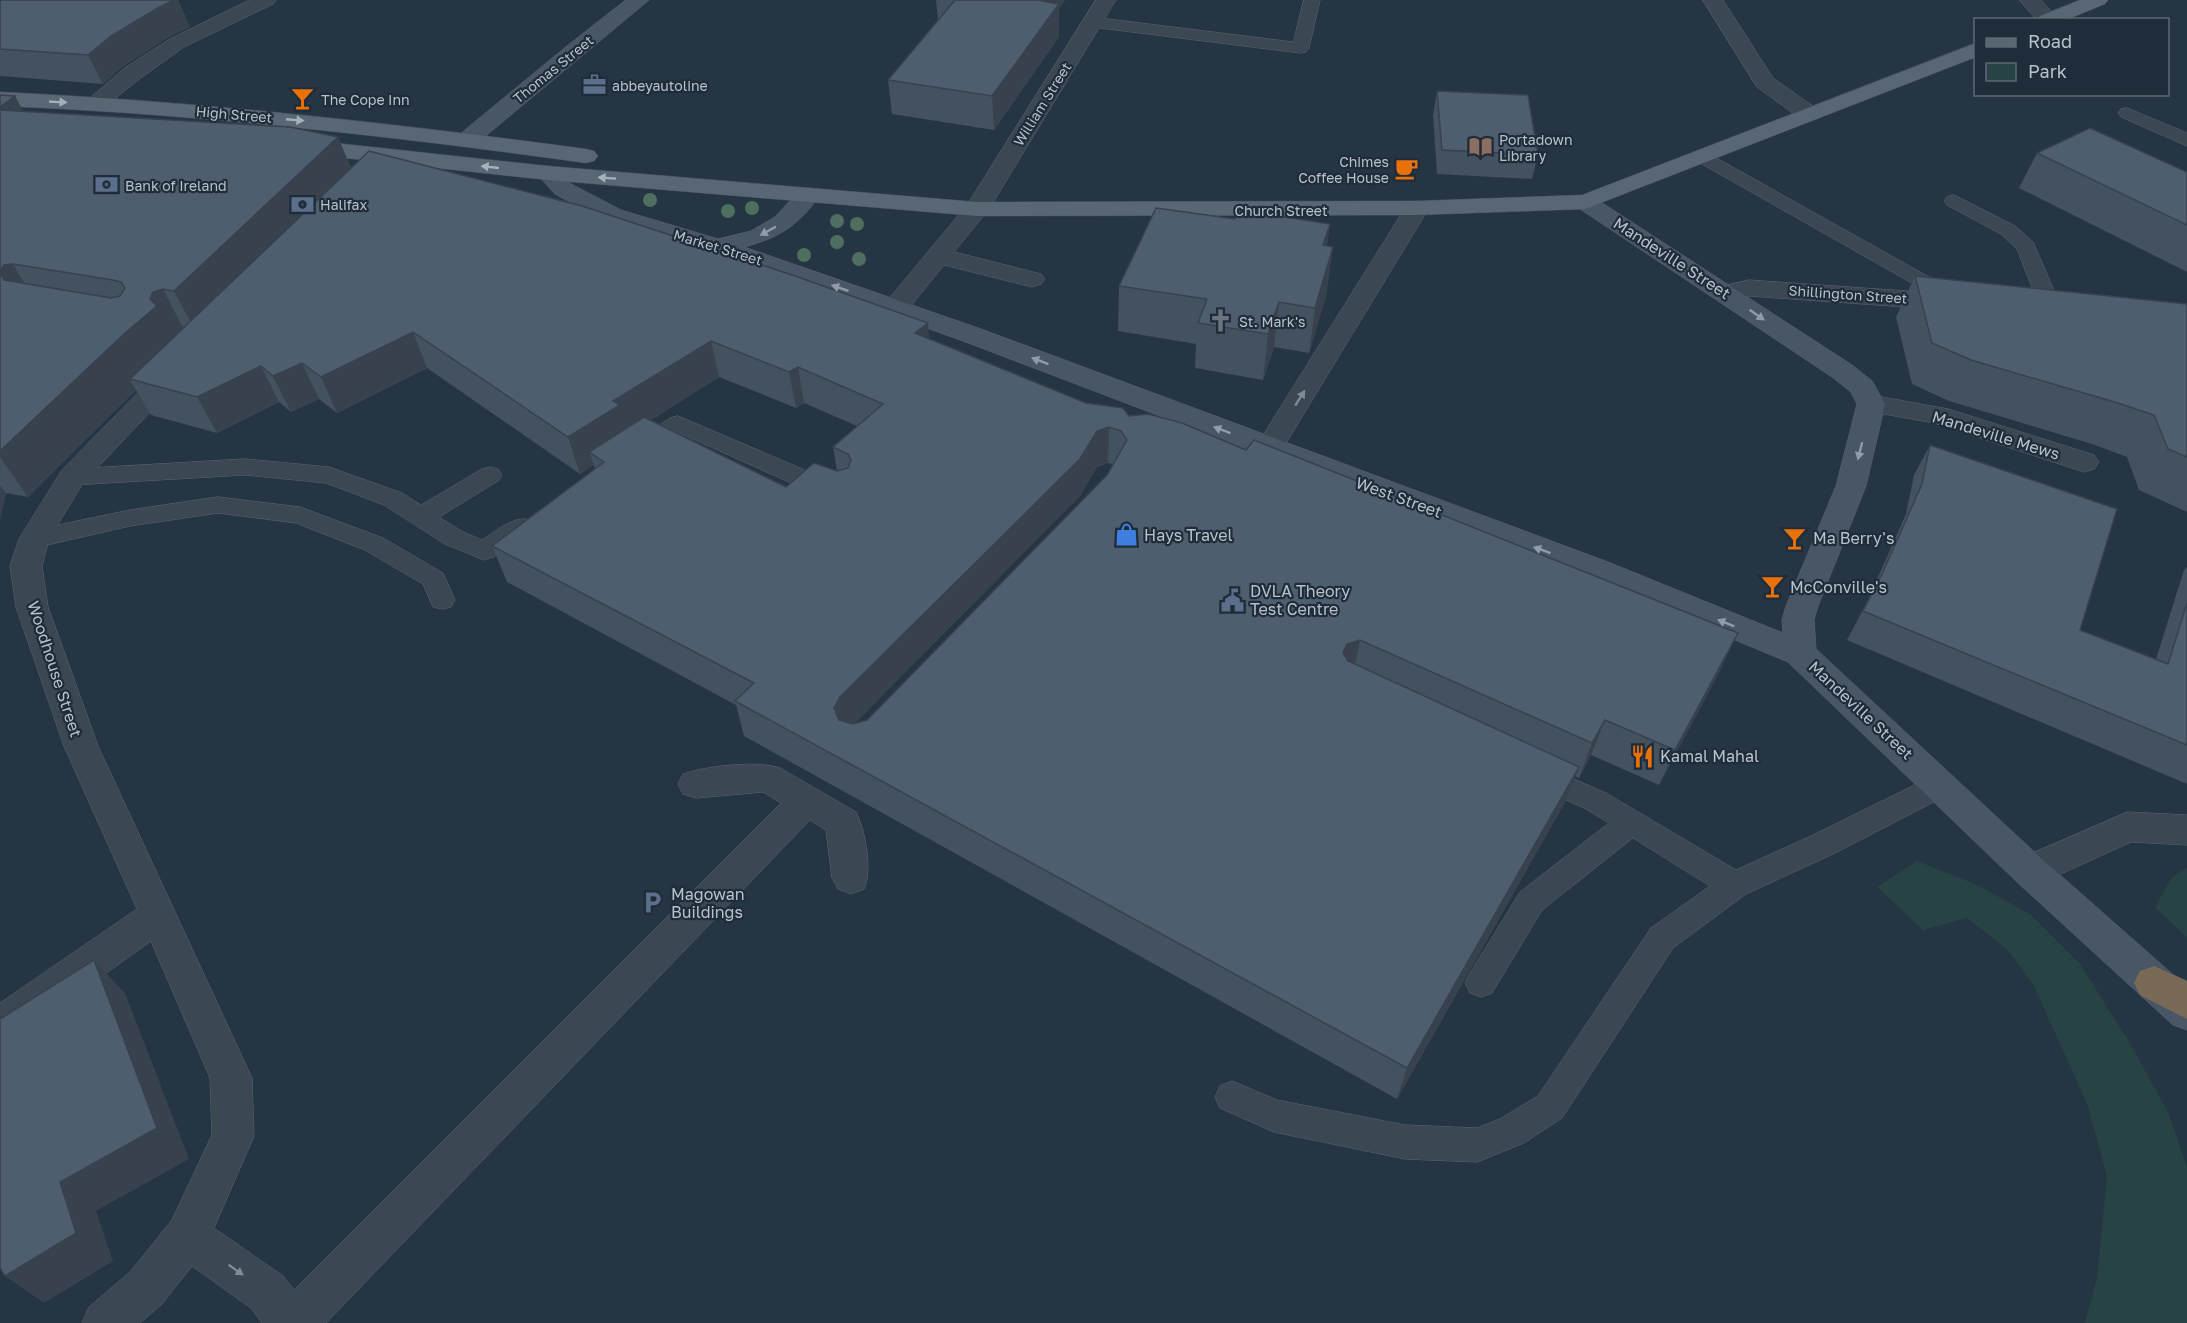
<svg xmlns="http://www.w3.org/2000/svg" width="2187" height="1323" viewBox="0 0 2187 1323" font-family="'Golos Text',sans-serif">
<rect width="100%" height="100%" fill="#263544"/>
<g fill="#284344">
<path d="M1917 861 1975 884 2030 914 2080 964 2128 1040 2168 1112 2187 1167V1323H2085L2097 1277 2107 1177 2088 1106 2034 986 2009 951 1967 918 1923 930 1877 887Z"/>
<path d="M2187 868V937L2155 907 2172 877Z"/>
</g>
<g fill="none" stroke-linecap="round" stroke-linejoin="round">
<defs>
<g id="lane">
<path d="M1304 0H1320L1309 48 1306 52 1300 53 1092 27 1084 22 1092 17 1293 42Z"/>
<path d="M2127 108 2187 133V146L2121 117 2118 113 2121 109Z"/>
<path d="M1702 150 1954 291 1958 295 1954 299 1947 301 1940 299 1695 160 1693 156 1695 152Z"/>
<path d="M1954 195 2015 226 2033 242 2063 311 2060 316 2052 317 2044 316 2041 311 2017 249 2001 234 1947 205 1944 201 1947 197Z"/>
<path d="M678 416 840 485 843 491 840 497 831 499 822 497 680 433C665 442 649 459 631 454L627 449 631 444 670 418Z"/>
<path d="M245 459 329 467 402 493 421 505 482 469 490 467 498 469 502 475 498 481 439 517 463 532 482 540C497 531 513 515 531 520L534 526 531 532 493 557 484 560 445 544 384 505 326 483 245 475 72 485 64 483 60 477 64 471 72 469Z"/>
<path d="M218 497 300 507 383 538 443 573 455 600 451 607 442 609 433 607 423 584 365 550 296 523 218 513 130 526 34 548 25 545 21 539 25 533 34 530 130 510Z"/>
<path d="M1537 763 1606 793 1736 870 1811 836 1931 777 1941 773 1951 777 1955 785 1951 793 1833 854 1746 894 1673 948 1562 1118 1524 1143 1477 1162 1405 1159 1274 1132 1220 1108 1215 1097 1220 1086 1232 1081 1277 1100 1405 1125 1477 1128 1500 1119 1538 1096 1651 928 1710 886 1633 838 1542 910 1492 993 1481 997 1470 993 1465 983 1470 973 1520 892 1609 823 1586 809 1527 782 1523 774 1527 766Z"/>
</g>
<g id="street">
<path d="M250 0H276L273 4 184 47 142 77 103 108 95 110 87 108 84 103 126 67 170 39Z"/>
<path d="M1096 0H1116L989 209 954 252 1041 274 1045 279 1041 284 1032 287 944 265 905 313 896 315 887 313 883 307 887 301 967 205Z"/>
<path d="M1703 0H1723L1773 78 1817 109 1820 114 1817 119 1809 121 1801 119 1757 87Z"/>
<path d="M2020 0H2041L2058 19 2037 20Z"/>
<path d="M1417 201 1426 203 1429 208 1283 448 1279 455 1269 457 1259 455 1255 448 1405 208 1408 203Z"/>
<path d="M1749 280 1949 294 1958 296 1962 302 1958 308 1949 310 1749 296 1725 301 1716 298 1712 293 1716 288Z"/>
<path d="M176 362 186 364 190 370 83 483 49 539 42 566 48 607 98 746 252 1078 254 1136 214 1228 283 1276 294 1290 781 803 763 792 696 798 683 794 678 784 683 774C707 766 757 760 780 768L856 812C865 830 873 871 864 889L851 894 838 889 832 878 826 830 810 820 326 1323H262L251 1308 192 1266 162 1304 140 1323H82L89 1307 130 1272 172 1220 212 1135 210 1078 151 941 14 1039 0 1044V1003L137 909 64 746 16 607 10 566 19 539 62 470 166 364Z"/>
<path d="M1871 395 1948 409 2094 455 2099 462 2094 469 2084 472 1934 423 1861 410 1857 404 1861 398Z"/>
<path d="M2128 812 2187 815V845L2131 842 2043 882 2030 887 2017 882 2011 871 2017 860Z"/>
</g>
<g id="secondary">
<path d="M626 0H649L476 144 468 146 460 144 457 139 460 134 567 46Z"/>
<path d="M548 166 556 168 571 184 621 210 718 239 751 231 775 217 800 190 808 188 816 190 820 195C799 225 779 238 744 247L981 329 1608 562 1783 633 1782 620 1786 606 1836 486 1857 404 1851 392 1832 377 1577 207 1573 202 1577 197 1585 195 1593 197 1852 365 1872 381 1885 404 1866 486 1818 606 1814 620 1816 649 2043 860 2187 987V1030L2173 1025 2017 882 1788 662 1586 578 963 341 760 268 603 220 555 194 536 173 540 168Z"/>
</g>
<g id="primary">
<path d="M2080 0H2108L2105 4 2066 20H2037L2040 16Z"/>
<path d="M1976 43V57L1585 209 1417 215 977 216 548 180 298 153 290 151 287 146 290 141 298 139 548 166 977 202 1417 201 1582 195Z"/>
<path d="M0 92C197 101 391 123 586 149L594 151 598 156 594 161 586 163C391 136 197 114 0 106Z"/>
</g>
<path id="highway" d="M2154 966 2187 981V1019L2140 995 2134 983 2140 971Z"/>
</defs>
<use href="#lane" stroke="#596570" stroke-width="1"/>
<use href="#street" stroke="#596570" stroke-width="1"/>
<use href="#secondary" stroke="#596570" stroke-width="1"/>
<use href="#primary" stroke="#44505c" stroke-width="1"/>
<use href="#highway" stroke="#45525d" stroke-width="1"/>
<use href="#lane" fill="#3b4753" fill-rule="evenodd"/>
<use href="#street" fill="#3b4753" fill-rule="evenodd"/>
<use href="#secondary" fill="#495666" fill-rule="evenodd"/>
<use href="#primary" fill="#596673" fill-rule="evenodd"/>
<use href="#highway" fill="#796a58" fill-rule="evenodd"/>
</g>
<g fill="#4e6f60">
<circle cx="650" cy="200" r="7"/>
<circle cx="752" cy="208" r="7"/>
<circle cx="728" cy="211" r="7"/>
<circle cx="837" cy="221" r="7"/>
<circle cx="857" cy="224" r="7"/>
<circle cx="837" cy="242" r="7"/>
<circle cx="804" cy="255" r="7"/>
<circle cx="859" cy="259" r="7"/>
</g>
<g fill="#44515f" fill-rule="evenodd">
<path d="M0 0H178L190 27 169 37 125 65 103 84 0 76Z"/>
<path d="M936 0H1065L1059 9V37L994 130 892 114 888 80 938 20Z"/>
<path d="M1437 91 1538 155 1532 179 1437 174 1433 115Z"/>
<path d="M0 95 15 96 23 112 338 137 351 168 929 339 1086 403 1129 416 1721 669 1659 785 1591 755 1579 778 1575 776 1565 802 1397 1099 744 736 736 705 507 582 492 546 595 469 594 465 580 474 427 368 337 413 319 399 291 412 279 402 217 433 151 415 136 390 28 497 6 493 0 519ZM719 377 796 408 804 403 857 426 833 447 837 471 786 487 651 420ZM1108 463 1113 464 1107 475 867 720 855 723 1080 496 1097 467Z"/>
<path d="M2037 153 2187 172V272L2019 188Z"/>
<path d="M1327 246V292L1309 353 1274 347 1263 380 1195 368 1196 344 1118 331 1119 286Z"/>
<path d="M1915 276 2187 304V512L2139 490 2127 457 2092 444 1949 401 1912 384 1896 317Z"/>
<path d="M1930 445 2080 630 2156 659 2184 570 2187 567V784L1847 640 1867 602 1906 514 1914 475Z"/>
</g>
<g fill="#37424e">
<path d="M174 0H178L190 27 169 37 125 65 103 84 88 55 111 36 156 9Z"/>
<path d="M1043 0H1065L1059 9V37L994 130 992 96Z"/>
<path d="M15 96 37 137 0 118V107Z"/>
<path d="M338 137 355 179 197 334 174 291Z"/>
<path d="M1330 224 1324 269 1323 245Z"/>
<path d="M1333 247 1327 292 1309 353 1315 308Z"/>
<path d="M13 264 39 307 31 322 0 272V271L4 265Z"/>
<path d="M163 289 185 332 130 379 136 390 28 497 0 457V451L150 299 153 292Z"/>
<path d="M1279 302 1274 347 1263 380 1268 334Z"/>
<path d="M928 323 931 359 915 333Z"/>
<path d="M413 332 427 368 337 413 321 377Z"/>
<path d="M711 341 719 377 629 434 589 452 594 465 580 474 568 437 613 401Z"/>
<path d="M302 363 319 399 291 412 273 376Z"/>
<path d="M261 366 279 402 217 433 197 397Z"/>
<path d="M798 367 804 403 796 408 789 372Z"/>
<path d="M1109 427 1108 463 1097 467 1080 496 846 732 841 743 834 708 840 697 1097 431Z"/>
<path d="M0 485 6 493 0 519Z"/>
<path d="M1738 633 1721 669 1659 785 1675 750Z"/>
<path d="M1360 640 1353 676 1343 653 1347 644Z"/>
<path d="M1605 720 1591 755 1579 778 1592 743Z"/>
<path d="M1579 767 1565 802 1397 1099 1407 1068Z"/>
<path d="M94 960 125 993 189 1159 96 1211 113 1261 44 1303 5 1276 60 1182Z"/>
</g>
<g fill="#4f5e6f" stroke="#37424e" stroke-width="1.5" fill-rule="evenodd">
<path d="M0 0H174L156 9 111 36 88 55 0 49Z"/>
<path d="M955 0H1043L1042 1 1059 4 992 96 888 80Z"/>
<path d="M1437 91 1528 95 1538 155 1442 150Z"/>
<path d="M0 95 15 96 0 107Z"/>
<path d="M0 110 290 127 338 137 174 291 163 289 153 292 150 299 157 306 125 333 0 451V272L4 280 111 298 120 296 125 288 121 282 113 280 13 264 4 265 0 271Z"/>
<path d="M2090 128 2187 172V225L2037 153Z"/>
<path d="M369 151 582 206 795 276 928 323 915 333 1086 403 1123 408 1129 416 1148 414 1182 423 1246 450 1254 440 1738 633 1675 750 1605 720 1592 743 1360 640 1347 644 1343 653 1348 661 1579 767 1407 1068 735 701 754 683 492 546 604 462 589 452 644 417 786 487 814 463 837 471 848 468 851 460 848 454 833 447 883 404 798 367 789 372 711 341 613 401 620 405 568 437 413 332 321 377 302 363 273 376 261 366 197 397 130 379ZM1109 427 1121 431 1127 440 1107 475 867 720 853 724 839 720 834 708 840 697 1080 459 1097 431Z"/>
<path d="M1156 208 1235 219 1239 210 1330 224 1323 245 1333 247 1315 308 1279 302 1268 334 1198 323 1207 299 1119 286Z"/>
<path d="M1915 276 2187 304V457L2168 449 2154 415 2118 403 1971 360 1932 343Z"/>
<path d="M1930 445 2117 509 2080 630 2168 664 2187 603V745L1863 611 1883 572 1922 484Z"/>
<path d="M94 960 157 1128 60 1182 76 1233 5 1276 0 1268V1019Z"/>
</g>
<defs><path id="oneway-solid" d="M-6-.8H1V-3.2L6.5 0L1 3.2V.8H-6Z" transform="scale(1.5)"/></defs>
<g fill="#a5b0bb">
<use href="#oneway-solid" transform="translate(58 102) rotate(3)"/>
<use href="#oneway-solid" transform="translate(295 120) rotate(5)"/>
<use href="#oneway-solid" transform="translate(490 167) rotate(-174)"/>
<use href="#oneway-solid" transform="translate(607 178) rotate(-176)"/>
</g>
<g fill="#919ca9">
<use href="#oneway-solid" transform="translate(768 231) rotate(151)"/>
<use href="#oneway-solid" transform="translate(840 288) rotate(-161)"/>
<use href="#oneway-solid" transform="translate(1757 315) rotate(35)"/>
<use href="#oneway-solid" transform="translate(1040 361) rotate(-159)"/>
<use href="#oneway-solid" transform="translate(1222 430) rotate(-159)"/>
<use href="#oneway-solid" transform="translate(1860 451) rotate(104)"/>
<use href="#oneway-solid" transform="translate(1542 550) rotate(-160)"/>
<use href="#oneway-solid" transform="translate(1726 623) rotate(-158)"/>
</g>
<g fill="#808b96">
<use href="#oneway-solid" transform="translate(1300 398) rotate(-58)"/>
<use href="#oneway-solid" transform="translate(236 1270) rotate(35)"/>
</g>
<defs>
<symbol id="office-bare" viewBox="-9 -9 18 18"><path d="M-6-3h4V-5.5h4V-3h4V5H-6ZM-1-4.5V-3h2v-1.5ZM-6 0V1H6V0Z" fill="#5c6f8a" stroke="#1f2c39" stroke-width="2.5" paint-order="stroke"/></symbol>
<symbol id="bar-bare" viewBox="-9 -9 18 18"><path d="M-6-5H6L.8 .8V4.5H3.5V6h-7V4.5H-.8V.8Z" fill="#e8710a" stroke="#1f2c39" stroke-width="2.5" paint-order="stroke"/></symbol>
<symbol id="library-bare" viewBox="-9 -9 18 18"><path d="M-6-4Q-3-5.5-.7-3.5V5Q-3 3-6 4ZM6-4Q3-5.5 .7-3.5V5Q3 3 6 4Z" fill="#8d6e63" stroke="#1f2c39" stroke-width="2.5" paint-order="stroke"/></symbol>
<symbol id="cafe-bare" viewBox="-9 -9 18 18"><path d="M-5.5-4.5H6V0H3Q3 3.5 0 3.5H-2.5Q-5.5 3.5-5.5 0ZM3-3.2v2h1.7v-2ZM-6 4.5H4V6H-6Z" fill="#e8710a" stroke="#1f2c39" stroke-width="2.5" paint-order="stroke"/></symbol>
<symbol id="bank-bare" viewBox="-9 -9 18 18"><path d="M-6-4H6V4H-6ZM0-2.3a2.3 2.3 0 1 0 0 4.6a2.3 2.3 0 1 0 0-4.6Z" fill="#5c6f8a" stroke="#1f2c39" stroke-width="2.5" paint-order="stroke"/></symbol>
<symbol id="church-bare" viewBox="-9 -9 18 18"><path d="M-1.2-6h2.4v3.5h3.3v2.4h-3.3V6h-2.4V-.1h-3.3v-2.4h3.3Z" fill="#6b7280" stroke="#1f2c39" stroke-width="2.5" paint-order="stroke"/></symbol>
<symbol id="shop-bare" viewBox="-9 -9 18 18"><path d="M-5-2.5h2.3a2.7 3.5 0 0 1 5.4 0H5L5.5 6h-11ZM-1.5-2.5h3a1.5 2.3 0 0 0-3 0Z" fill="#3f7fe0" stroke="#1f2c39" stroke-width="2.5" paint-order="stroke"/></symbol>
<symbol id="civic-bare" viewBox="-9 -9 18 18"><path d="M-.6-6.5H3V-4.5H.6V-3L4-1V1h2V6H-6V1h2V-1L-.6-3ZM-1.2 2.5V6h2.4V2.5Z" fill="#5c6f8a" stroke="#1f2c39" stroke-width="2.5" paint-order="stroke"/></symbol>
<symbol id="restaurant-bare" viewBox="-9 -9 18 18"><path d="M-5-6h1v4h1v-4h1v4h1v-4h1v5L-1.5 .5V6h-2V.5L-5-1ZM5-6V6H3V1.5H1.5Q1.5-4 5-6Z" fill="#e8710a" stroke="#1f2c39" stroke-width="2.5" paint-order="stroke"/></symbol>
<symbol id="parking-bare" viewBox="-9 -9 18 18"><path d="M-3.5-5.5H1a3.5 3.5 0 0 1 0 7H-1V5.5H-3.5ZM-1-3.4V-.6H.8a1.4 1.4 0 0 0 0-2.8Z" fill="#5c6f8a" stroke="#1f2c39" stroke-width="2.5" paint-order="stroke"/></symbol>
</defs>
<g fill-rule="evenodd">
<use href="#office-bare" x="578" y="68" width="33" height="33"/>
<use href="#bar-bare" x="286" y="82" width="33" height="33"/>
<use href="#library-bare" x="1464" y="130" width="33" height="33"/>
<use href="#cafe-bare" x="1390" y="152" width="33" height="33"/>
<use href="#bank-bare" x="90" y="168" width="33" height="33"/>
<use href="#bank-bare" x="286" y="188" width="33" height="33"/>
<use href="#church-bare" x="1204" y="304" width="33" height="33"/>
<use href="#shop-bare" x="1110" y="518" width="33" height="33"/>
<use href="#bar-bare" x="1778" y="522" width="33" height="33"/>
<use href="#bar-bare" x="1756" y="570" width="33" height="33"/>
<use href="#civic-bare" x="1216" y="584" width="33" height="33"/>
<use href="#restaurant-bare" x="1626" y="740" width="33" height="33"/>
<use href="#parking-bare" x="636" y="886" width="33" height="33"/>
</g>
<g text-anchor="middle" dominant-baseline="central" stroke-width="4.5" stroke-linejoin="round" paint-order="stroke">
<g font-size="14" fill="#b8c2cd" stroke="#1f2c39">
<text transform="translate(553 69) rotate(-39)">Thomas Street</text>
<text transform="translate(1042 104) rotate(-58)">William Street</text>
<text transform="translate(234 114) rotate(5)">High Street</text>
<text x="1281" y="210">Church Street</text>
<text transform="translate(718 247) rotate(17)">Market Street</text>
<text transform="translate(1848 294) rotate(4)">Shillington Street</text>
</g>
<g font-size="14" fill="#b8c2cd" stroke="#1f2c39" text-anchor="start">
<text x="612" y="85">abbeyautoline</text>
<text x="321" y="99">The Cope Inn</text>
<text x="1499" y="139">Portadown<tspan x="1499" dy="16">Library</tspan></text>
<text x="1389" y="161" text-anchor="end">Chimes<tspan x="1389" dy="16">Coffee House</tspan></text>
<text x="125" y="185">Bank of Ireland</text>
<text x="320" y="204">Halifax</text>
<text x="1239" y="321">St. Mark's</text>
</g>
<g font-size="16" fill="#b8c2cd" stroke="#1f2c39">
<text transform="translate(1672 258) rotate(33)">Mandeville Street</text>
<text transform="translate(1996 435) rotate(17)">Mandeville Mews</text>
<text transform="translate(1399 497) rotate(20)">West Street</text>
<text transform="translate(55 669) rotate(72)">Woodhouse Street</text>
<text transform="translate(1861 710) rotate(43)">Mandeville Street</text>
</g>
<g font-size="16" fill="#b8c2cd" stroke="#1f2c39" text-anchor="start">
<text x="1144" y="535">Hays Travel</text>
<text x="1813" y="538">Ma Berry's</text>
<text x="1790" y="587">McConville's</text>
<text x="1250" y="591">DVLA Theory<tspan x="1250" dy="18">Test Centre</tspan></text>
<text x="1660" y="756">Kamal Mahal</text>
<text x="671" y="894">Magowan<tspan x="671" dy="18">Buildings</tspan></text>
</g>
</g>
<rect x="1974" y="18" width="195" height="78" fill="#1f2c39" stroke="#5c6874" stroke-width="1.5"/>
<rect x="1986" y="38" width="30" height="9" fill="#596673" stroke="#5c6874" stroke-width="1.5"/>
<text x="2028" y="48" font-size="18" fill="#b8c2cd">Road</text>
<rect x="1986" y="63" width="30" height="18" fill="#284344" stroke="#5c6874" stroke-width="1.5"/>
<text x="2028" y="78" font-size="18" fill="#b8c2cd">Park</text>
</svg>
